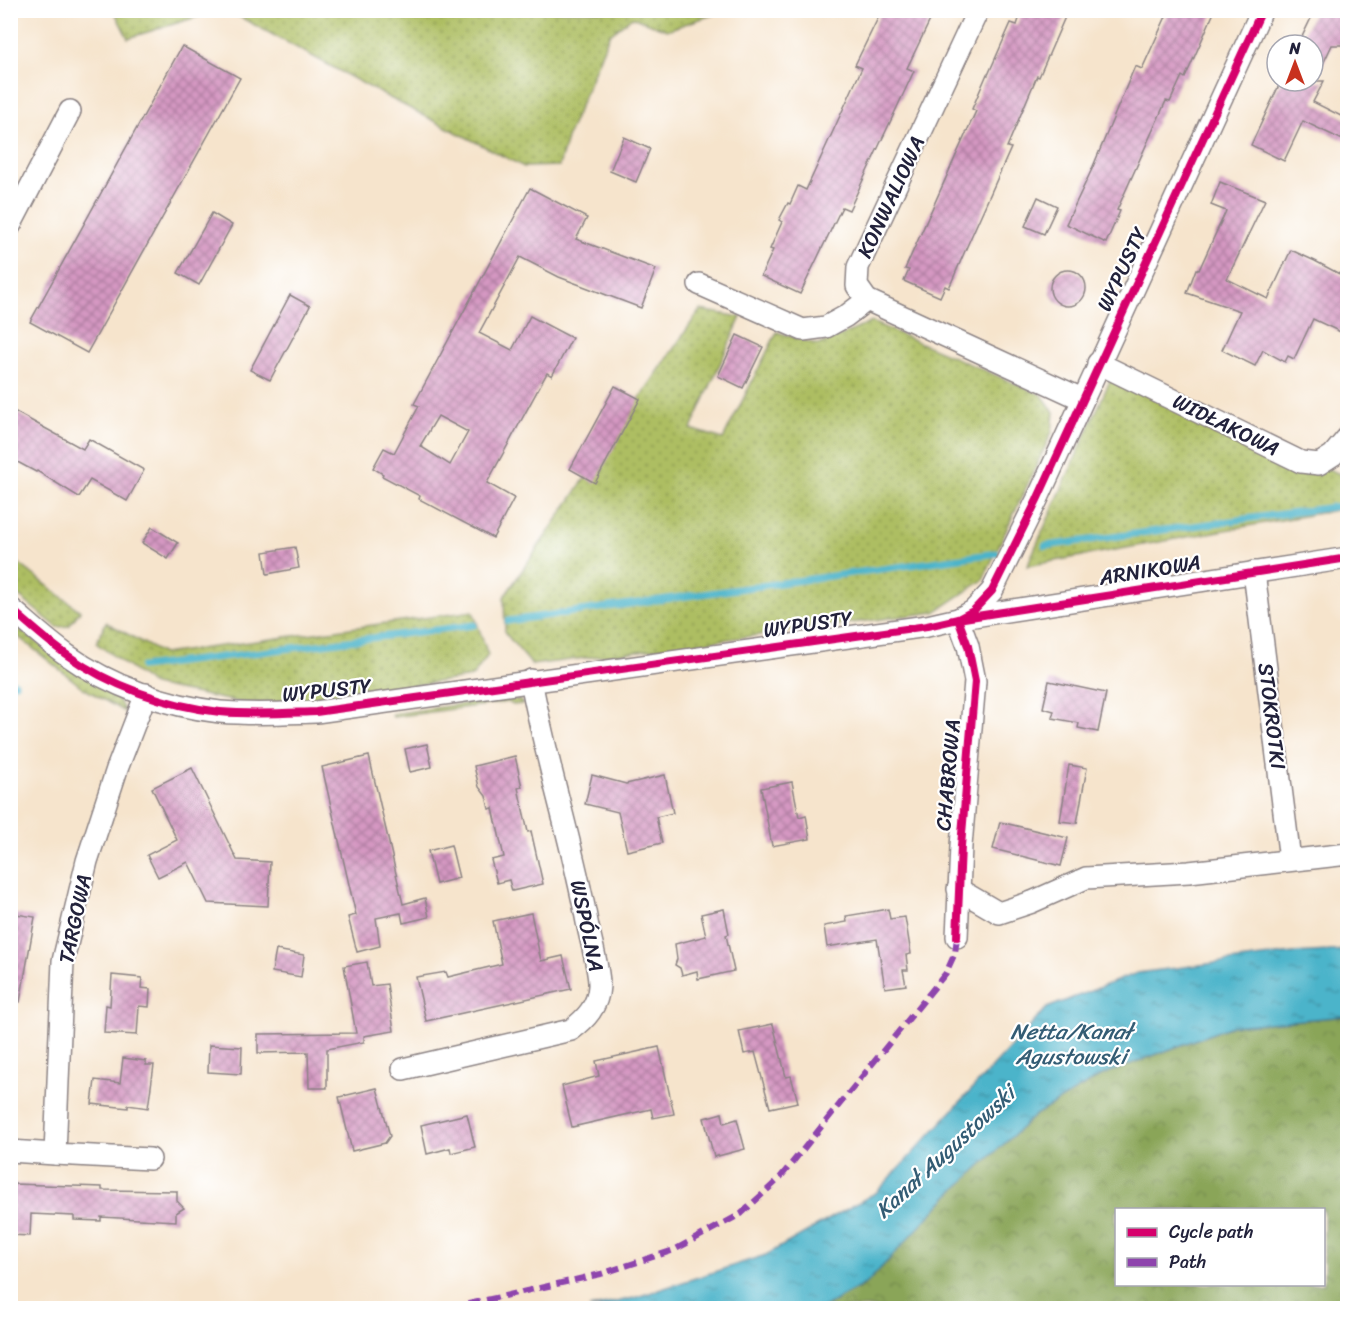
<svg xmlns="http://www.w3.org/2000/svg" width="1358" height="1319" viewBox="0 0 1358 1319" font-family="Sriracha,sans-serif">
<defs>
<pattern id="grass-dots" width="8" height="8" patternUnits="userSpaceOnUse" patternTransform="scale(1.5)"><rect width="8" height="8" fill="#adbe62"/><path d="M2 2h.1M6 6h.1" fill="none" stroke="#8c9a52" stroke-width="1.8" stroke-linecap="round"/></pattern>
<pattern id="forest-crowns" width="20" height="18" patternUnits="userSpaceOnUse" patternTransform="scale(1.5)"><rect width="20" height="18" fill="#8aa558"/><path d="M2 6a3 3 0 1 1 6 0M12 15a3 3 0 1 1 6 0" fill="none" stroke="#70864a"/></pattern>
<pattern id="water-ripples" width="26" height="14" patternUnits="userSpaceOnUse" patternTransform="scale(1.5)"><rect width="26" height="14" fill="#4cb4ca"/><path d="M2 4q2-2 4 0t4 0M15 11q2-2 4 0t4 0" fill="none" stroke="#3f92a5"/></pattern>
<pattern id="building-cross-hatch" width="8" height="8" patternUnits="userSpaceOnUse" patternTransform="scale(1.5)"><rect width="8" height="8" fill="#d598c2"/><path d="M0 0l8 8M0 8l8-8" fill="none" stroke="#ac7c9f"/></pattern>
</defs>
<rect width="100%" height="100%" fill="#fff"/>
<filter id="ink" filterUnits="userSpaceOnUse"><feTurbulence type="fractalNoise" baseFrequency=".0167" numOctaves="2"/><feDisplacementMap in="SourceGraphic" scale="12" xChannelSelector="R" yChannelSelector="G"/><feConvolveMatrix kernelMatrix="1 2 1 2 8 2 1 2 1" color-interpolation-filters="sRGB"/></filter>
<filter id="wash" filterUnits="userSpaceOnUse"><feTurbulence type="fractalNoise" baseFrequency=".008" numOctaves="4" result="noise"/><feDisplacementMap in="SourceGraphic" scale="24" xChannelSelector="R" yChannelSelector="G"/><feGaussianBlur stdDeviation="1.35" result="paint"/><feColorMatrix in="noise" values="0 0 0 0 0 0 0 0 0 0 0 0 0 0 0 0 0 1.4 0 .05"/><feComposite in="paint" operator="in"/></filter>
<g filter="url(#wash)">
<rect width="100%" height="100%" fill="#f6e4cc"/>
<g fill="url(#grass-dots)" stroke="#68704e" stroke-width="1.5">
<path d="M114 11H216L128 38Z"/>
<path d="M229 11H717L715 14 667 30 632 17 609 35 568 135 559 166 524 167 384 95Z"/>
<path d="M700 310 741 317 691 429 723 439 777 332 819 345 872 322 1042 395 1054 412 1052 432 983 580 935 612 532 665 505 633 504 597Z"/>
<path d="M1112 376 1347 477V508L1027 566Z"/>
<path d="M17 562 80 611 69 626 57 627 11 590V576Z"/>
<path d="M473 611 488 655 472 677 287 703H243L153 685 96 643 106 622 163 654Z"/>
<path d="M10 623 118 699 125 712 83 688 11 631Z"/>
<path d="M503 698 519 700 523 704 513 705 508 702 393 717 392 714Z"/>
</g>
<path fill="url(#forest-crowns)" stroke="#56644a" stroke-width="1.5" fill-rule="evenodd" d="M1347 1016V1308H822L867 1283 949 1195 1035 1115 1104 1074 1232 1026ZM1116 1210H1324V1284H1116Z"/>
<path fill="url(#water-ripples)" stroke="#376b82" stroke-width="1.5" d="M1347 950V1016L1232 1026 1104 1074 1035 1115 949 1195 867 1283 822 1308H589L634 1298 766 1255 877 1192 1047 1008 1137 973 1293 953Z"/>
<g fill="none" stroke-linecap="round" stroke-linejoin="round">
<g stroke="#4cb4ca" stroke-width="7">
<path d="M1045 546 1348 505"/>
<path d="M508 621 997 553"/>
<path d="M142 667 474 625"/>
<path d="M10 683H15"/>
</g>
</g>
<g id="blocks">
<g fill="url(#building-cross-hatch)" fill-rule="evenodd">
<path d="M882 10H935L907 68 914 71 849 210 842 207 800 294 761 276 773 250 770 249 782 222 779 220 788 203 790 204 798 186 806 190 862 68 855 65Z"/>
<path d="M1022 10H1068L1039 77 1037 76 1007 147 1011 148 968 244 949 288 945 286 940 297 904 281 909 270 905 269 976 111 972 109 987 74 988 75 1011 23 1017 25Z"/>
<path d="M1169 10H1215L1185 78 1182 76 1170 102 1166 101 1117 210 1120 211 1106 243 1066 224 1092 169 1135 66 1142 69Z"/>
<path d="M1315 10H1347V45H1332L1315 81H1324L1313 102 1347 119V142L1303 121 1284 161 1251 145 1281 81H1313V45H1298Z"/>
<path d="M182 46 240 78 87 353 30 322Z"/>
<path d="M624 137 650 149 636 182 610 171Z"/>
<path d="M1220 182 1265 200 1227 279 1268 299 1291 250 1315 261 1347 278V335L1313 319 1294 359 1288 356 1285 362 1263 350 1255 366 1222 350 1240 311 1187 293 1196 269 1199 270 1226 211 1211 205Z"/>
<path d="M530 188 587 218 576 239 656 269 641 308 559 277 520 257 479 333 512 350 530 316 572 338 552 376 547 373 487 483 514 498 493 538 419 499 420 496 382 476 383 474 373 468 384 448 394 453 419 406 414 404ZM438 416 468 432 450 465 420 446Z"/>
<path d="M1038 197 1057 206 1044 234 1025 226Z"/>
<path d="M212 213 232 225 199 285 178 273Z"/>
<circle cx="1068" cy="288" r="18"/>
<path d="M290 295 310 306 270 380 250 370Z"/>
<path d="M737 335 763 347 743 388 718 376Z"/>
<path d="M615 386 640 399 595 483 570 469Z"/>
<path d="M10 409 83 449 89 439 144 470 127 501 90 480 79 497 37 471 36 472 10 458Z"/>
<path d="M152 527 178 543 168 559 142 543Z"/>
<path d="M295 547 299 568 267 574 264 552Z"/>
<path d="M1049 681 1106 693 1098 732 1078 728 1079 723 1052 718 1054 711 1043 708Z"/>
<path d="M427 744 432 767 410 772 405 749Z"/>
<path d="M369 756 403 904 425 898 429 917 403 923 401 913 376 918 380 946 357 952 348 917 356 915 322 767Z"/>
<path d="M515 756 522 787 518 788 528 832 531 831 543 884 512 891 509 880 497 883 491 860 504 857 493 808 489 809 486 796 479 787 474 766Z"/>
<path d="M1069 765 1087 768 1077 823 1060 821Z"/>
<path d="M192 768 237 860 270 862 268 906 208 903 188 862 158 877 147 855 177 840 152 788Z"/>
<path d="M592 775 626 784 665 775 673 813 656 817 662 843 627 851 618 812 585 804Z"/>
<path d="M792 782 799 817 806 815 810 839 772 846 761 788Z"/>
<path d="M1000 822 1068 838 1061 866 993 849Z"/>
<path d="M451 845 459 878 436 884 428 851Z"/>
<path d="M724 909 729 934 726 935 734 971 698 979 697 971 682 975 680 968 675 965 677 959 675 944 706 936 701 914Z"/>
<path d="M888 909 890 919 905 917 911 954 906 955 908 970H903L906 985 885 988 877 939 827 947 824 926 847 922 846 916Z"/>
<path d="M10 913 35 917 20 1002 10 1001Z"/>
<path d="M531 913 541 961 563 956 571 989 426 1021 416 977 446 972 448 977 502 964 493 921Z"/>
<path d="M276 950 304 955 301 977 272 972Z"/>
<path d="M367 962 371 986 387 984 394 1031 364 1036V1042L327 1049V1088H309L308 1052 258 1053V1034L356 1033 344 966Z"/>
<path d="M112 975 142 978 141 988 150 989 149 1007 139 1006 137 1035 104 1033 106 1005 110 1006Z"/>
<path d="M773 1024 786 1077 791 1076 798 1102 770 1108 755 1052 744 1054 739 1031Z"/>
<path d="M209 1045 242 1047 241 1074 208 1072Z"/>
<path d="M659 1047 674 1114 653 1118 651 1109 572 1127 562 1086 599 1076 596 1061Z"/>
<path d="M123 1058 146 1061V1065H154L148 1108 128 1105V1108L92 1104 95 1080 120 1083Z"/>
<path d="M377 1088 390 1136 385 1143 352 1151 339 1097Z"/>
<path d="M722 1113 724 1123 737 1119 745 1149 714 1157 704 1118Z"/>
<path d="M467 1114 475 1147 451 1153 450 1148 427 1154 421 1125Z"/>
<path d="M14 1184 102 1187V1190L177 1191V1201L184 1208 176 1213V1221L101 1217V1221L74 1220V1216L31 1214 30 1236 10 1235V1200H13Z"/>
</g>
</g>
</g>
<g filter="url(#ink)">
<use href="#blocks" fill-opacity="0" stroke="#8c8384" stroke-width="1.5"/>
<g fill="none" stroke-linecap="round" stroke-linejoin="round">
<defs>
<g id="minor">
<path d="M978 10 858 267 857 286 867 300 1082 399"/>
<path d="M10 226 70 111"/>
<path d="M699 284 803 330 826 327 846 316 867 300"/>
<path d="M1098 363 1301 462 1319 464 1333 455 1348 437"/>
<path d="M1254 572 1290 860"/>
<path d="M10 608C29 624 47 641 67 655 110 686 167 706 220 712 252 715 284 713 316 712L927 626 958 619 973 611 992 591 1037 500 1262 10"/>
<path d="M961 618 1348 558"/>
<path d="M146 694 117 769 87 861 63 961 55 1154 150 1159"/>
<path d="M958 889 999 913 1032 902 1086 878 1189 872 1348 854"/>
<path d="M957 937 961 846 975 681 968 646 958 619"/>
<path d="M403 1069 571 1030C586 1019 598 1006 599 986 600 972 590 938 587 922 572 841 546 762 531 680"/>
<path d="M10 1151 55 1154"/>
</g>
</defs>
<use href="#minor" stroke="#8c8384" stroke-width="24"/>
<use href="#minor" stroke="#fff" stroke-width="21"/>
<path stroke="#8e44ad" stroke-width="6" stroke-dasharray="12 6" stroke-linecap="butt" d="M451 1308 601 1274 674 1250 741 1214 779 1179 946 973 955 953 957 937"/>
<defs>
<g id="cycleway">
<path d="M10 608C29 624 47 641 67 655 110 686 167 706 220 712 252 715 284 713 316 712L927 626 958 619 973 611 992 591 1037 500 1262 10"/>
<path d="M964 618 1348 558"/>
<path d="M957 937 961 846 975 681 968 646 958 619"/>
</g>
</defs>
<use href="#cycleway" stroke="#fff" stroke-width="11"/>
<use href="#cycleway" stroke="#d6006c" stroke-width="8"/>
</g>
</g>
<g text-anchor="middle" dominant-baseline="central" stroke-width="4.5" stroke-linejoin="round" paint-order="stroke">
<g font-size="21" fill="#22223b" stroke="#fff">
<text transform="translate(891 197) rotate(-65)">KONWALIOWA</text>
<text transform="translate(1122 269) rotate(-65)">WYPUSTY</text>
<text transform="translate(1226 425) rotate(26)">WIDŁAKOWA</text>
<text transform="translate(1150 570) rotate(-9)">ARNIKOWA</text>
<text transform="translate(808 624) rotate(-8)">WYPUSTY</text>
<text transform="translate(327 690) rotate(-6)">WYPUSTY</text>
<text transform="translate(1272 716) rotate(83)">STOKROTKI</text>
<text transform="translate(948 775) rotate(-85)">CHABROWA</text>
<text transform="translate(75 919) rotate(-78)">TARGOWA</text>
<text transform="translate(587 926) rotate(78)">WSPÓLNA</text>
</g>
<g font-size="22" font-style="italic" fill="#335c74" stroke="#fff">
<text x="1071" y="1031">Netta/Kanał<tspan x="1071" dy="25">Agustowski</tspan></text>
<text transform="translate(945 1152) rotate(-43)">Kanał Augustowski</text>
</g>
</g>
<rect width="1358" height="1319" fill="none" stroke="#fff" stroke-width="36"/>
<rect x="1115" y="1208" width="210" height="78" fill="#ffffff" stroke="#a7a7b1" stroke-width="1.5"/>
<rect x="1127" y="1228" width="30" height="9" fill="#d6006c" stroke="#a7a7b1" stroke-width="1.5"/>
<text x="1169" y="1238" font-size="18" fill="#22223b">Cycle path</text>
<rect x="1127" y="1258" width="30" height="9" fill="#8e44ad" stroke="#a7a7b1" stroke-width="1.5"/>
<text x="1169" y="1268" font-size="18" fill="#22223b">Path</text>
<g transform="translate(1295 63)"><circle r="28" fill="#ffffff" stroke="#a7a7b1" stroke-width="1.5"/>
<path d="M0-4.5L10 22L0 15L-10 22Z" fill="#c8321e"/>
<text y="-9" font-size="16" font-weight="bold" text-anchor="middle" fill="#22223b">N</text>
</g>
</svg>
